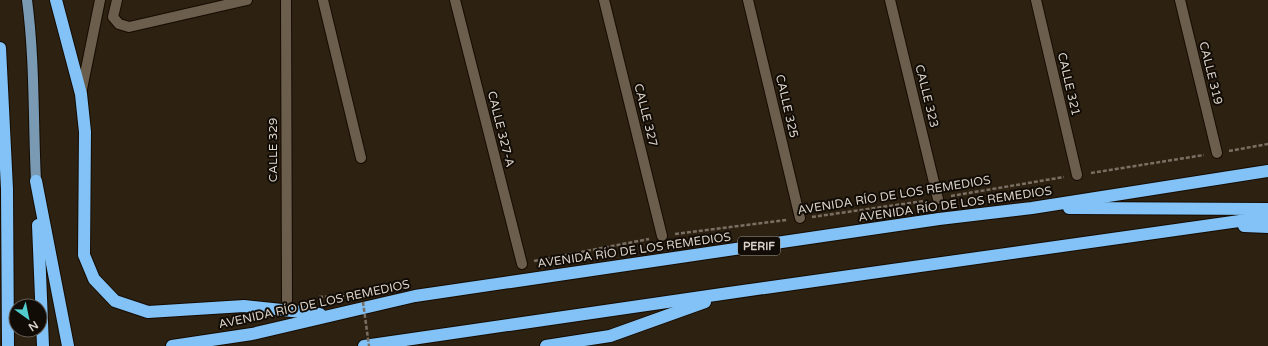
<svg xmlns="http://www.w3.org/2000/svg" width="1268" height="346" viewBox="0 0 1268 346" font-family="'Varela Round',sans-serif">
<rect width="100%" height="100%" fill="#2d2112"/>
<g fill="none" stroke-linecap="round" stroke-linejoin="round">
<defs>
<g id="minor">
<path d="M117 0 113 17 119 24 129 27 247 0"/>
<path d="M286 0 287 300"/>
<path d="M323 0 361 158"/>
<path d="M455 0 522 264"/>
<path d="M604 0 662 236"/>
<path d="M748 0 800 218"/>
<path d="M890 0 938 199"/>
<path d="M1036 0 1077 175"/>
<path d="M1180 0 1217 153"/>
<path d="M81 94 100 0"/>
</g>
<path id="major" d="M27 0C35 60 33 121 36 181"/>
<g id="highway">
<path d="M56 0 81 94 85 132 84 255 94 279 115 301 148 312 244 306 320 314"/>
<path d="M0 48 7 189 8 346"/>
<path d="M36 181 68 346"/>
<path d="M1069 208 1268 209"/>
<path d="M38 225 43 346"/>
<path d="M1244 226 1268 227"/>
<path d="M172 346 252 334 415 296 939 219 1032 208 1268 171"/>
<path d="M364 346 729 293 1268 217"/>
<path d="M546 346 610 336 705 302"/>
</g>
</defs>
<use href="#minor" stroke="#150b01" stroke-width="12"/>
<use href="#major" stroke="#150b01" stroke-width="12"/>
<use href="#highway" stroke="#150b01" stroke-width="14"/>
<g stroke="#7a6f63" stroke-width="2.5" stroke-dasharray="4 2" stroke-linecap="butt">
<path d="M1229 151 1268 144"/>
<path d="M1091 173 1204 155"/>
<path d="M951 196 1064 177"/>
<path d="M812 217 924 201"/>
<path d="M675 234 787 220"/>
<path d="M534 261 649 239"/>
<path d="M319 297 344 296"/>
</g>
<use href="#minor" stroke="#6c5e4d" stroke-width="10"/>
<use href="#major" stroke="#799ab2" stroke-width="10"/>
<use href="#highway" stroke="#82c2f6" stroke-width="12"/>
<path stroke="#7a6f63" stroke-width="2.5" stroke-dasharray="4 2" stroke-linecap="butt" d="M363 302 369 346"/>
</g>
<g text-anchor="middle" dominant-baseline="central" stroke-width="4" stroke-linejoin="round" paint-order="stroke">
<rect fill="#110c06" stroke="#9e978e" stroke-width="1" x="738" y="237" width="42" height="18" rx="3"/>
<g font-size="11" font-weight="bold" fill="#dbd3c9">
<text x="759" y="246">PERIF</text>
</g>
<g font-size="12" fill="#dbd3c9" stroke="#110c06">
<text transform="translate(1211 73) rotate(76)">CALLE 319</text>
<text transform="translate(1069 84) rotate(77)">CALLE 321</text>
<text transform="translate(927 96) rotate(76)">CALLE 323</text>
<text transform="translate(787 106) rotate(77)">CALLE 325</text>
<text transform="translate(646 115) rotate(76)">CALLE 327</text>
<text transform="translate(501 129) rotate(76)">CALLE 327-A</text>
<text transform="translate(273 150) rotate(-90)">CALLE 329</text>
<text transform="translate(894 195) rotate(-9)">AVENIDA RÍO DE LOS REMEDIOS</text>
<text transform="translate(955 204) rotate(-8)">AVENIDA RÍO DE LOS REMEDIOS</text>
<text transform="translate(634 250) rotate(-8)">AVENIDA RÍO DE LOS REMEDIOS</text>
<text transform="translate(314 304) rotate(-12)">AVENIDA RÍO DE LOS REMEDIOS</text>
</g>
</g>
<g transform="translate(28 318) rotate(147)"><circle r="19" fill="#110c06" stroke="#625c54"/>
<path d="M0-3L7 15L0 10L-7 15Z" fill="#52cdcd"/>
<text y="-6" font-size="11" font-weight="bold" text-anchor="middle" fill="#dbd3c9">N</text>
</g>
</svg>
